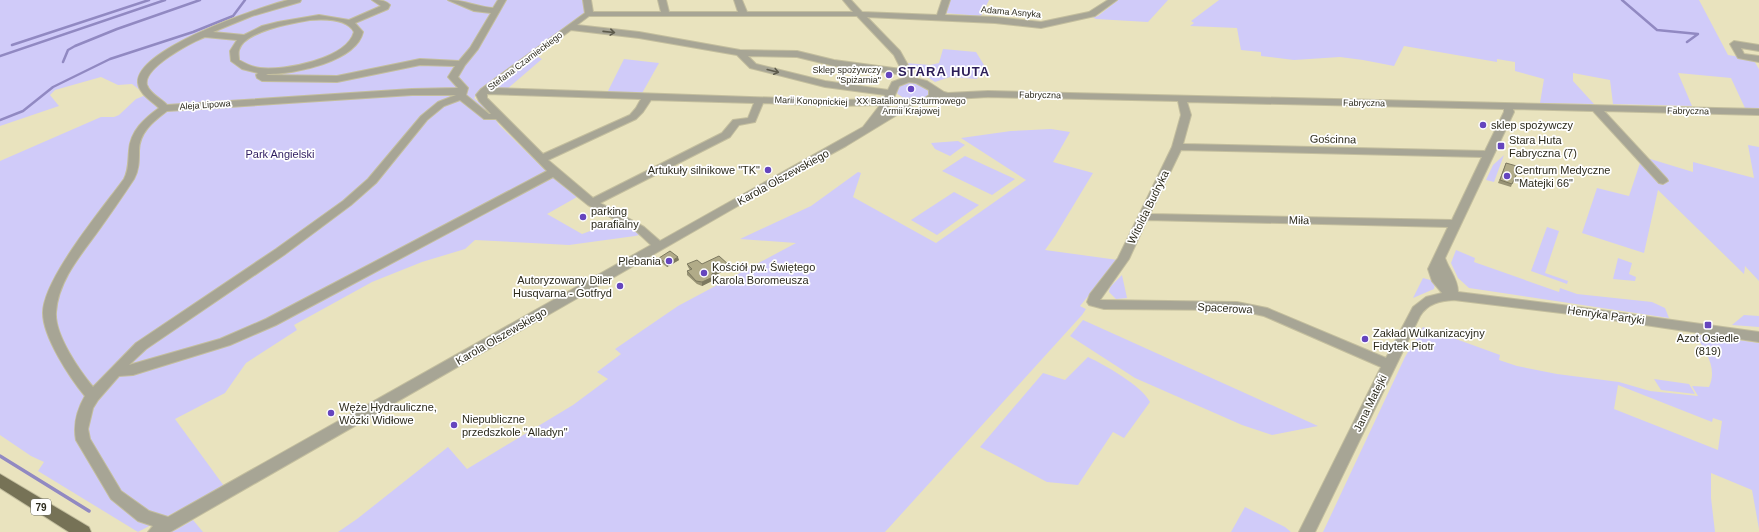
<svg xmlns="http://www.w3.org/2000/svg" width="1759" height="532" viewBox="0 0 1759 532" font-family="Arial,sans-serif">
<rect width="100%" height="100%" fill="#e9e3be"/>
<g fill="#d0cbf9" fill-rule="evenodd">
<path d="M0 0H583L585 13 479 92 474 98 493 115 499 125 546 171 577 197 547 214 582 234 612 223C621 227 629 226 638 231L639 235 635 236 569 245 475 240 465 249 422 262 372 282 294 325 297 330 246 363 225 393 175 419 224 486 138 532 38 471 44 462 31 456 0 435V161L101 117H114L119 115 136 99 146 95 132 84 118 85 101 77 55 90 50 95 59 106 0 126Z"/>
<path d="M948 0H989L980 18 969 17V15L944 13Z"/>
<path d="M1118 0H1168L1148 22 1096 19 1093 17 1098 16Z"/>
<path d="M1219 0H1699L1728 55 1753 59 1759 69V108H1745L1731 78 1678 73 1692 106 1613 104 1610 80 1573 73V81L1594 104 1540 103 1544 79 1515 71V62L1497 59V62L1404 46 1394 66 1363 60 1340 57 1294 60 1261 56V52L1241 50 1237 28 1190 26 1194 23 1191 21Z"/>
<path d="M943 49 976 52 984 65 977 79 950 77 935 82 906 63 930 65 939 63Z"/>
<path d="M538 57 542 59 507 89 494 88 532 58Z"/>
<path d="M624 59 659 63 641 95 607 93Z"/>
<path d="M907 82C915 81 926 86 930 93L929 96C920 101 905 102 897 93L899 86Z"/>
<path d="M1051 129 1070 132 1053 162 1093 173 1055 236 1045 250 1118 260 1080 306 1086 309 1082 315 885 532H338L357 519 448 447 467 469 573 405 608 379 597 372 621 354 615 349 678 306 796 243 740 239 811 206 858 172 861 173 853 197 936 243 1026 180 961 138 1011 131Z"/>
<path d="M958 141 965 145 950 156 935 149 931 143Z"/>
<path d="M1748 145 1759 147V281L1745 266 1744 274 1658 190 1644 253 1582 233 1597 188 1629 196 1640 163 1647 158 1693 172V162L1754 178Z"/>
<path d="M1504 155 1494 182 1486 180 1493 165Z"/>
<path d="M965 156 1015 179 992 195 942 171Z"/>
<path d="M954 192 979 205 937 235 911 220Z"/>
<path d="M1547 227 1559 231 1545 273 1568 281 1567 284 1531 271Z"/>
<path d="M1456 250 1475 258 1474 262 1559 292 1560 288 1577 294 1652 302 1665 308 1669 318 1469 288 1458 278 1451 263Z"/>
<path d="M1618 258 1632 263 1629 274 1636 277 1635 281 1613 279Z"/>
<path d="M1122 275 1127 298 1116 299 1109 292 1110 287Z"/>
<path d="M1423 278 1434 281 1435 284 1434 289 1413 298Z"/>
<path d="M1744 315 1759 316V327L1732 325Z"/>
<path d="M1083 320 1318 426 1272 435 1242 425 1135 378 1070 336Z"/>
<path d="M1423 327 1500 355 1499 360 1517 366 1557 374 1619 382 1650 391 1698 396 1692 386 1709 387C1718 367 1705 351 1695 334L1759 343V529L1752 490 1711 473V498L1715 532H1323L1405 357ZM1618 385 1712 422 1713 418 1722 421 1718 450 1614 409Z"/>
<path d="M1088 357C1105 365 1142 386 1150 402L1124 438 1113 432 1078 485 1047 482 980 447 1043 373 1065 380Z"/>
<path d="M1654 379 1689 384 1695 394 1661 390Z"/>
<path d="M1245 507 1285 527 1291 532H1231Z"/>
<path d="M193 520 203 532H167L170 530 174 531Z"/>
</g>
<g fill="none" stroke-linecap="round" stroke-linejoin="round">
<g stroke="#9189c2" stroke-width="2.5">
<path d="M1622 0 1657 30 1698 34 1687 42"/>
<path d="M12 45 149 0"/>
<path d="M0 56 165 0"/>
<path d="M63 62 68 50 75 46 117 29 200 0"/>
<path d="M0 120 23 111 53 87 110 59 193 32 233 16 245 0"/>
</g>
<path stroke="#9189c2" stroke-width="3.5" d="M0 456 89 511"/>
<defs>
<g id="minor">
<path d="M288 0H301L300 2 252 16 213 32 244 35 262 26 278 22 319 15 349 20 381 6 372 0C379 0 385 0 390 5L388 9 355 23 363 32C356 62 294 74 268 74L266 75 337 76 420 59 459 61 470 48 491 13 474 11 448 0C464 0 478 7 493 8L498 0H506L478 49 465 65 458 77 468 88 466 95 489 114H491L479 101 476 95 481 89 585 13 583 0H591L593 12H661L658 0H666L669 12H738L734 0H742L747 12H853L843 0H851L862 12 937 15 942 0H950L945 15 995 17 1041 22 1089 12 1108 0H1117L1095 16 1041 28 995 23 867 17 900 51 915 78 927 81 944 92 948 93 988 91 1759 109V115L1604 111 1667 179 1668 181 1663 184 1659 183 1593 111 1513 109 1514 112 1445 258C1449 270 1458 279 1458 292L1578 307 1759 332V342L1578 315 1454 300C1440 301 1428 303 1420 316L1315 532H1299L1381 367 1264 316 1237 310 1104 309 1089 305 1087 302 1090 294 1118 258 1172 147 1181 115 1178 101 988 97 954 99 938 97 929 104H915L846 146 783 180 170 532H148L153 526 138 521 111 499 76 440C73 424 77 410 85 396 70 378 43 337 43 313 43 279 103 208 124 179 129 169 128 161 129 151 130 131 145 118 159 108 152 101 139 94 138 83 135 49 261 7 288 0ZM589 16H857L894 55 901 69 834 60 797 51 740 50 639 32 577 25ZM310 20C323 19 347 18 354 32 347 59 284 71 260 68 252 67 246 64 239 60 239 57 238 53 239 50 244 31 293 23 310 20ZM571 30 639 38 737 55 750 68 825 87 885 95 883 99 838 100 493 88ZM205 37 237 40 230 51 231 61 242 69 258 73 256 75 257 78 262 81 337 82 420 65 455 66 448 77 458 88 412 89 167 105C162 99 150 94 147 85 142 68 192 42 205 37ZM748 56 797 57 834 66 905 75 906 77 892 82 888 90 825 81 756 64ZM909 82 916 83 929 90V95L924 99H901L899 101 903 104 882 116 892 102 899 86ZM487 94 641 99 636 108 630 115 543 154 487 98ZM412 95H456L438 102 421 116 368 179 343 201 276 249 136 343 93 387C79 370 54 334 56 312 58 282 79 257 96 234 109 216 122 197 134 179 139 170 139 161 139 151 139 132 154 121 167 111ZM460 100 484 119H496L547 171 266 319 220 339 129 365 146 349 284 255 351 205 376 183 427 120 444 106ZM651 100 754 103 748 118 733 120 722 133 593 198 548 160 636 119 643 112ZM1187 102 1504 109V112L1485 151 1183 144 1191 115ZM763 103 838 106 880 105 863 127 660 241 644 227 600 203 730 137 739 125 755 122ZM1181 150 1482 157 1452 220 1150 214ZM553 177 588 205 636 231 651 245 168 517 149 511 121 491 90 439 88 429 93 408 98 400 119 376 133 375 230 345 276 325ZM1147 220 1448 227 1428 269 1432 281 1442 293 1426 297 1413 307 1386 358 1267 308 1237 302 1100 300 1129 259Z"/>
<path d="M1734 41 1759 45V51L1741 48 1744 54 1759 56V62L1738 58 1730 44Z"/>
</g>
<path id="major" d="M0 474 89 527 91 532H69L0 488Z"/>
</defs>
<use href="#minor" stroke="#c3be9e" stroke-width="2"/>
<use href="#major" stroke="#c3be9e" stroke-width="2"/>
<use href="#minor" fill="#a7a595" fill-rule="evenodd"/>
<use href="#major" fill="#767256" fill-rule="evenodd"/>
</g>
<g fill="#989375">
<path d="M1506 163 1512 184 1511 187 1498 183Z"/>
<path d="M659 258 679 260 667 267 659 261Z"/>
<path d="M687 264H702L729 268 714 276V280L702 286 697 284 687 275V271L690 270 688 267Z"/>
</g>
<g fill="#7c785f">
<path d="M678 257 679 260 667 267V264Z"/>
<path d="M729 265V268L714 276V280L702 286V282L711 275 712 273Z"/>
</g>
<g fill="#b1ab88" stroke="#7c785f">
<path d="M1506 163 1520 167 1512 184 1500 180Z"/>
<path d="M670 251 678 257 667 264 659 258Z"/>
<path d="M719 256 729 265 712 273 713 274 711 275 713 277 702 282 696 281 687 271 692 269 687 264 697 260 702 264Z"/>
</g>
<defs><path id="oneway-shaft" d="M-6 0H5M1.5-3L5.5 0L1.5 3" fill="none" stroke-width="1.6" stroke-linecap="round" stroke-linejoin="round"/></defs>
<g stroke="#5d5b4c">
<use href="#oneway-shaft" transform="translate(609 32) rotate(6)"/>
<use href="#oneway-shaft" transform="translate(773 71) rotate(14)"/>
</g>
<g fill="#6545be" stroke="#fff" stroke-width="1.5">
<circle cx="889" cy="75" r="4"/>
<circle cx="911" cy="89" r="4"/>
<circle cx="1483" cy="125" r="4"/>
<rect x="1497" y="142" width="8" height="8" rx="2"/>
<circle cx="768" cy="170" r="4"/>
<circle cx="1507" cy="176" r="4"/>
<circle cx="583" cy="217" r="4"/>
<circle cx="669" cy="261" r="4"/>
<circle cx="704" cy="273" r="4"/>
<circle cx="620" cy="286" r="4"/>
<rect x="1704" y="321" width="8" height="8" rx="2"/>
<circle cx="1365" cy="339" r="4"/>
<circle cx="331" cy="413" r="4"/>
<circle cx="454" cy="425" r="4"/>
</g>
<g text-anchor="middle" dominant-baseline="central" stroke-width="3.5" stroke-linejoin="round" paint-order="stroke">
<g font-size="9" fill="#2c2a1c" stroke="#fff">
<text transform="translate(1011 12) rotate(5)">Adama Asnyka</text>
<text transform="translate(525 61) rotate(-37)">Stefana Czarnieckiego</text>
<text transform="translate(1040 95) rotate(1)">Fabryczna</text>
<text transform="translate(811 101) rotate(2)">Marii Konopnickiej</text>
<text transform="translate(1364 103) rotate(1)">Fabryczna</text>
<text transform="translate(205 105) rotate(-4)">Aleja Lipowa</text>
<text transform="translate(1688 111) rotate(1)">Fabryczna</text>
</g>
<g font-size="9" fill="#2c2a1c" stroke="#fff" text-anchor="end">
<text x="881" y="70">Sklep spożywczy<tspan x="881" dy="10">"Spiżarnia"</tspan></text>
<text x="911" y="101" text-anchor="middle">XX Batalionu Szturmowego<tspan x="911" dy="10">Armii Krajowej</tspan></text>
</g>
<rect fill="#fff" stroke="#6b6a60" stroke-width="1" x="31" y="499" width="20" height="16" rx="3"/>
<g font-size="10" font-weight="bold" fill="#2c2a1c">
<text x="41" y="507">79</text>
</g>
<g font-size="11" fill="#2c2a1c" stroke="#fff" text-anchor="start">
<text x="1491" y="125">sklep spożywczy</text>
<text x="1509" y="140">Stara Huta<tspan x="1509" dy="13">Fabryczna (7)</tspan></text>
<text x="760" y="170" text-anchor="end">Artukuły silnikowe "TK"</text>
<text x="1515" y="170">Centrum Medyczne<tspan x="1515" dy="13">"Matejki 66"</tspan></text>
<text x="591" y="211">parking<tspan x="591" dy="13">parafialny</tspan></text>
<text x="661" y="261" text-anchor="end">Plebania</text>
<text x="712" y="267">Kościół pw. Świętego<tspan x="712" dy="13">Karola Boromeusza</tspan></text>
<text x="612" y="280" text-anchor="end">Autoryzowany Diler<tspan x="612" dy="13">Husqvarna - Gotfryd</tspan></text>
<text x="1373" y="333">Zakład Wulkanizacyjny<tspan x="1373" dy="13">Fidytek Piotr</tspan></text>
<text x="1708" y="338" text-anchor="middle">Azot Osiedle<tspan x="1708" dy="13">(819)</tspan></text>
<text x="339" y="407">Węże Hydrauliczne,<tspan x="339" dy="13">Wózki Widłowe</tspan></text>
<text x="462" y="419">Niepubliczne<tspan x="462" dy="13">przedszkole "Alladyn"</tspan></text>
</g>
<g font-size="11" fill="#2c2a1c" stroke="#fff">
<text transform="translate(1333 139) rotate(1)">Gościnna</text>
<text transform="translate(783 177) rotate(-29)">Karola Olszewskiego</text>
<text transform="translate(1148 207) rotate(-64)">Witolda Budryka</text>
<text transform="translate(1299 220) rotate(1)">Miła</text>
<text transform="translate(1225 308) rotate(3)">Spacerowa</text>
<text transform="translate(1606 315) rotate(8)">Henryka Partyki</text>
<text transform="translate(501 336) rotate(-30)">Karola Olszewskiego</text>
<text transform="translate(1370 403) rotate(-64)">Jana Matejki</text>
</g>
<g font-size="11" fill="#2f1c60" stroke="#fff">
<text x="280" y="154">Park Angielski</text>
</g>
<g font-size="13" font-weight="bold" letter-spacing="1" fill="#2c1e58" stroke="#fff">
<text x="944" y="71">STARA HUTA</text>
</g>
</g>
</svg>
